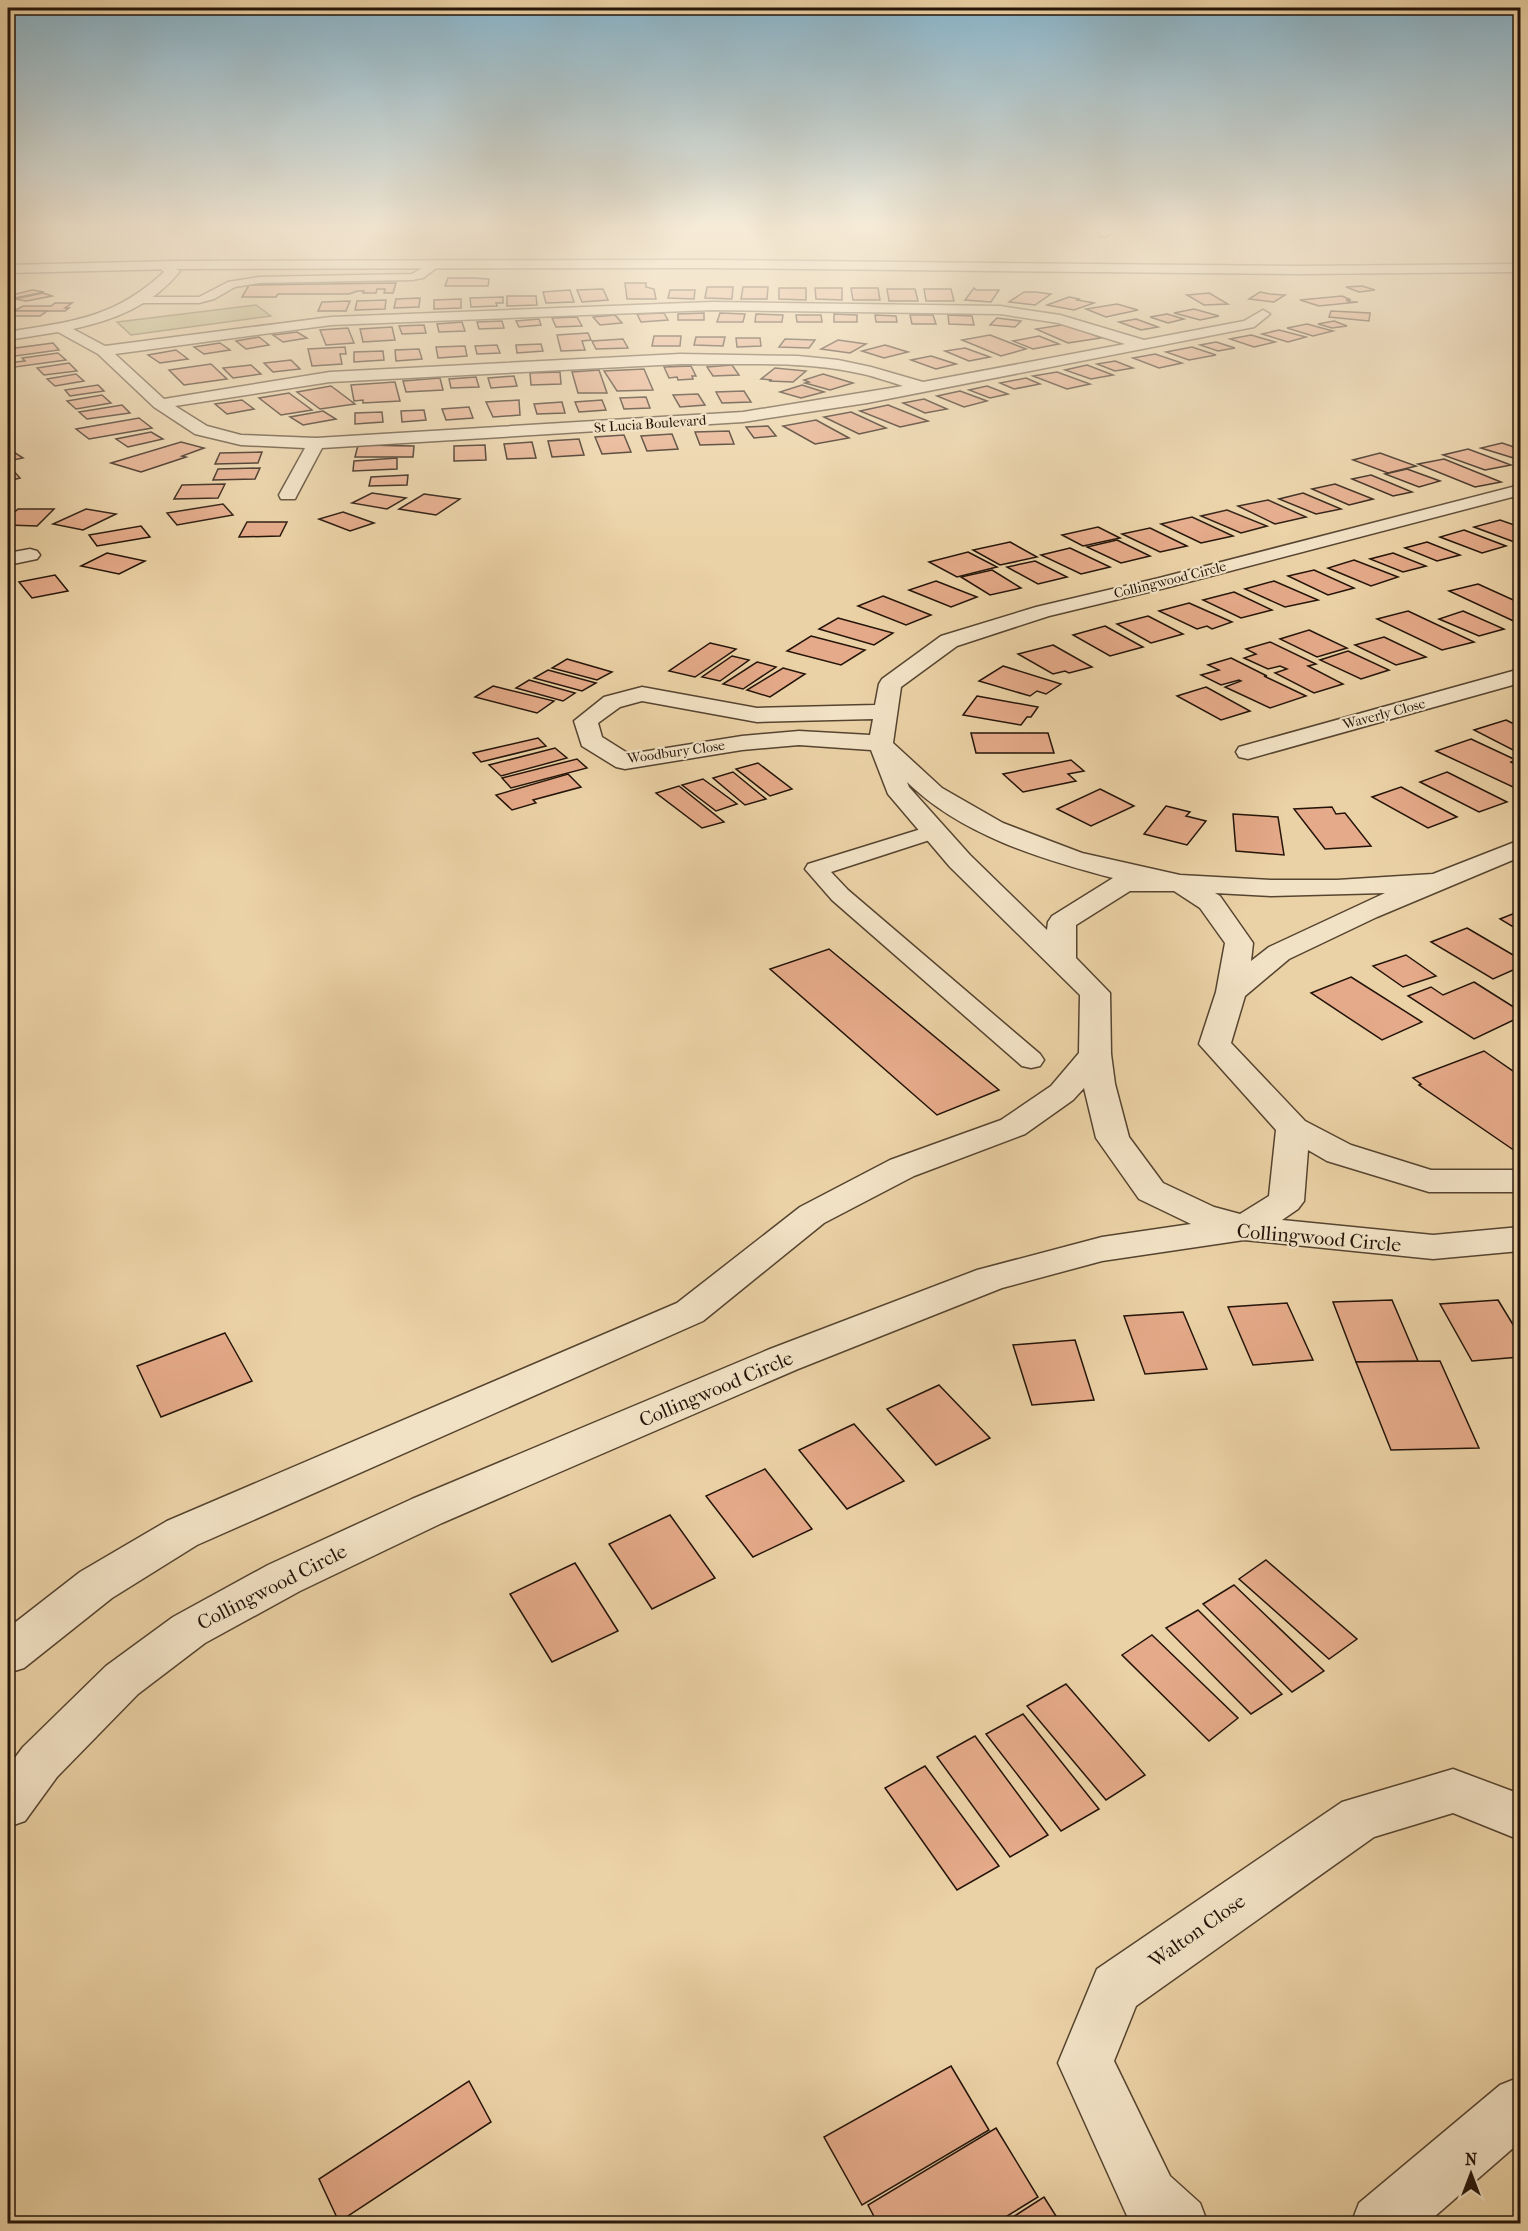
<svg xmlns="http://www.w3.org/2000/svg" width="1528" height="2231" viewBox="0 0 1528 2231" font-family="'IM FELL French Canon',serif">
<rect width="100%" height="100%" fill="#ebd2a6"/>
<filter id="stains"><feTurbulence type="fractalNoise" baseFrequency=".00333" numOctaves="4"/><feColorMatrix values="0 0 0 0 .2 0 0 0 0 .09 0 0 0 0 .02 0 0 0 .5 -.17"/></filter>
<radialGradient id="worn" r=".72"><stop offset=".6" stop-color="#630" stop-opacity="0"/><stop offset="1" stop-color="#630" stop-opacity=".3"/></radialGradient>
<path fill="#bbbb84" stroke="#706846" stroke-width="1.5" d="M256 305 271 316 131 335 117 322Z"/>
<g fill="#e5aa89" stroke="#241409" stroke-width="1.5">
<path d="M448 278H474L489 279 488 286H445Z"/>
<path d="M396 283 393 293H384L385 289H377L376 293H363L364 291H358L349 294H278L276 297H242L249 285Z"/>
<path d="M625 283H646V287L654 289 656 299H627Z"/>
<path d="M1362 286 1375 290 1359 292 1346 287Z"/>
<path d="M707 287H733L732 299 705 298Z"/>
<path d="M743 287H768L767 299H741Z"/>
<path d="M779 288H806V300L779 299Z"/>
<path d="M815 288H842V300L816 299Z"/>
<path d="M851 288H878L880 300H853Z"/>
<path d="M974 288 976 290H999L991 302 965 300Z"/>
<path d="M603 289 608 300 582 302 577 290Z"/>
<path d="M887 289H915L918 301H889Z"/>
<path d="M924 289H951L954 301H926Z"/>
<path d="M32 290 44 292 15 298 8 296Z"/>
<path d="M570 290 574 302 546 303 543 292Z"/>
<path d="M670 290H695L694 299 668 298Z"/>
<path d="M1024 292H1035L1051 294 1035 305 1009 302Z"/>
<path d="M1260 292 1270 294 1285 295 1274 302 1249 299Z"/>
<path d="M43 293 52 296 26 301 15 299Z"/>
<path d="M1209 293 1228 304 1204 305 1187 295Z"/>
<path d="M507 296H536L537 305 507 306Z"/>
<path d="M1342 296 1351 300H1346L1350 302H1358L1319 306 1300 300Z"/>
<path d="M503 297V303H496L497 306 471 307 470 298Z"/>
<path d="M1069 297 1079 299 1077 300 1094 303 1074 310 1047 305Z"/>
<path d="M420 298 419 307 394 308 396 299Z"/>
<path d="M461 299V308L434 309V300Z"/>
<path d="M386 300 385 309 355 310 357 301Z"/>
<path d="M350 301 346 311H318L322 302Z"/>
<path d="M55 303H72L65 308H69L65 311H14L23 306H51Z"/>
<path d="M1117 304 1138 310 1106 317 1086 309Z"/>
<path d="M1194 309 1219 316 1200 320 1174 313Z"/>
<path d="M14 311H47L40 316H9Z"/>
<path d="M1331 311 1370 313 1369 321 1329 317Z"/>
<path d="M664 313 668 320 641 322 637 314Z"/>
<path d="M704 313V320H678V314Z"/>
<path d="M720 313 745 314 743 322H717Z"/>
<path d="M756 314 783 315 782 322H755Z"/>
<path d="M834 314 857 315V322H834Z"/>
<path d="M1167 314 1184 319 1168 323 1150 317Z"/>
<path d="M615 315 622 323 600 325 593 317Z"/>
<path d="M796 315H821L822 322H797Z"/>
<path d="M875 315 896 316 897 322H876Z"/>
<path d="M910 315H933L936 324H912Z"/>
<path d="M948 315 972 316 974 325 949 324Z"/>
<path d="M577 317 582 326 556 327 552 318Z"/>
<path d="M997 318 1021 321 1015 327 990 325Z"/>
<path d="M539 319 541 325 519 327 516 321Z"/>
<path d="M1136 319 1158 327 1141 330 1119 322Z"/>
<path d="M502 321 504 328 479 329 477 322Z"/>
<path d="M1334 321 1347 326 1332 328 1318 324Z"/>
<path d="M462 322 465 331 439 332 437 324Z"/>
<path d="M1068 324 1101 338 1068 343 1036 329Z"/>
<path d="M1307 324 1333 331 1313 336 1287 328Z"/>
<path d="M424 325 426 333 402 334 399 326Z"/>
<path d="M392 327 395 340 363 342 360 329Z"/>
<path d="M348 328 354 343 326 345 320 330Z"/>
<path d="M1279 330 1306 337 1288 342 1262 334Z"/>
<path d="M297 332 307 338 283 342 273 335Z"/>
<path d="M588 333 591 340 582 341 585 350 561 351 557 335Z"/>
<path d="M990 335 1026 349 1001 356 962 340Z"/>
<path d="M1251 335 1275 342 1254 347 1230 339Z"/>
<path d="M654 336H681L680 346H652Z"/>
<path d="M1039 336 1059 344 1033 349 1013 341Z"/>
<path d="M259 337 269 345 246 349 236 341Z"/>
<path d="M696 337H725L723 346 694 345Z"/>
<path d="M736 338H760L761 346 737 347Z"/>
<path d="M623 339 628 348 596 349 592 341Z"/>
<path d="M785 339 815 340 809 348 779 347Z"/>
<path d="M838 340 866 344 850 353 821 349Z"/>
<path d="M1216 342 1235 348 1218 351 1200 345Z"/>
<path d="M53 343 59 350 8 357V349Z"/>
<path d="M220 343 230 350 204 354 194 347Z"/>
<path d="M541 344 543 351 517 353 516 345Z"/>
<path d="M497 345 500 353 477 354 475 346Z"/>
<path d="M885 345 908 352 884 358 862 351Z"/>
<path d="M465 346 467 356 438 358 436 347Z"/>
<path d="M345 347 346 354H340L342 364 312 366 308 349Z"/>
<path d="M1192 347 1216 355 1189 360 1166 352Z"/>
<path d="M965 348 990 357 969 361 945 351Z"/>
<path d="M419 349 422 359 396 361 395 350Z"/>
<path d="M176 350 188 359 160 363 148 355Z"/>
<path d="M383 351 384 360 354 362V352Z"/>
<path d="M58 353 66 360 8 368V363L25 361 22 358Z"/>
<path d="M1155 354 1182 363 1159 368 1133 358Z"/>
<path d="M931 356 956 364 936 369 911 360Z"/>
<path d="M291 360 300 369 273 372 264 363Z"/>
<path d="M1115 361 1133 368 1115 371 1097 364Z"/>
<path d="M69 363 77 371 44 375 37 368Z"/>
<path d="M211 364 227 379 184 385 169 370Z"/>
<path d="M251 365 261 374 233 378 223 368Z"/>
<path d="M732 365 739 375 713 376 707 367Z"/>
<path d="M1087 365 1113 375 1091 379 1065 370Z"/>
<path d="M691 366 696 376H692L693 379 678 380 677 377 669 378 664 367Z"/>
<path d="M775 368 806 371 793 382 769 381 772 380 761 379Z"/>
<path d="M644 369 653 390 617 391 604 371Z"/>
<path d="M599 370 607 393H578L572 372Z"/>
<path d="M560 372 561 384 531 385 530 373Z"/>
<path d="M1057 372 1090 384 1067 389 1033 376Z"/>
<path d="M76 374 84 381 55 386 47 379Z"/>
<path d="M823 374 853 383 830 390 805 383 809 382 804 380Z"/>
<path d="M514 376 517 386 491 388 488 378Z"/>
<path d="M476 377 479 387 451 388 449 379Z"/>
<path d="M440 378 443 390 406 392 403 381Z"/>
<path d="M1026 378 1040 384 1014 389 1000 383Z"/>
<path d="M395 382 400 401 363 403V400L354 401 351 385Z"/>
<path d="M98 385 104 391 70 396 65 390Z"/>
<path d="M802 385 824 392 801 398 780 392Z"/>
<path d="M331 386 355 404 320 409 297 392Z"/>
<path d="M987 386 1008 394 990 398 969 390Z"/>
<path d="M744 391 751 402 722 403 716 392Z"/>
<path d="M960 391 987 401 964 407 937 396Z"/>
<path d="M289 393 312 410 281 415 259 398Z"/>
<path d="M698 394 705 405 680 407 673 395Z"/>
<path d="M102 395 111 403 76 409 67 401Z"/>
<path d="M646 397 650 408 624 409 620 398Z"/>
<path d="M924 399 947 409 925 413 903 403Z"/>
<path d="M242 400 254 409 227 414 215 404Z"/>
<path d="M519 400 520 415 493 417 486 402Z"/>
<path d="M602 400 606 410 579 412 575 402Z"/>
<path d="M562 402 565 413 537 414 534 404Z"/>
<path d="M122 405 130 413 87 419 79 412Z"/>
<path d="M888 405 928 421 900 427 860 411Z"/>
<path d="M469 407 473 418 446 420 442 409Z"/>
<path d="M424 410 426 420 402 422 401 411Z"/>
<path d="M323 411 336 419 303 425 290 417Z"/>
<path d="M382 412 383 422 355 424V413Z"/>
<path d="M851 412 886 428 859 434 824 417Z"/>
<path d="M139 418 152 428 89 439 76 429Z"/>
<path d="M816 420 849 438 815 444 783 426Z"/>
<path d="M768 426 776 436 754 438 746 427Z"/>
<path d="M729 431 734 444 700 445 695 432Z"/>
<path d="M151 432 163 439 128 447 116 439Z"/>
<path d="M672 434 678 449 647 451 641 436Z"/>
<path d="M624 435 631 452 602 454 595 437Z"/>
<path d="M579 439 584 455 552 457 548 441Z"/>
<path d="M181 442 204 448 182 456 186 457 141 472 111 463Z"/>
<path d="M532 442 536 458 507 459 504 444Z"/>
<path d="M1502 443 1520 449V460L1481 448Z"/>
<path d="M358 445 414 446 413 457H355Z"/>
<path d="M485 445 486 460 454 461V446Z"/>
<path d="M8 449H9L23 458 8 461Z"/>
<path d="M1468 449 1511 465 1485 470 1443 455Z"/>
<path d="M262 452 258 463 215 464 220 453Z"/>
<path d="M1380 453 1416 466 1388 473 1353 460Z"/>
<path d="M397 458V469L353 471 354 461Z"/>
<path d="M1444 459 1501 482 1475 487 1418 464Z"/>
<path d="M11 468 20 478 8 481V469Z"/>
<path d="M260 468 255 479 213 480 218 469Z"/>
<path d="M1407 469 1440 481 1419 487 1385 474Z"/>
<path d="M408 475 407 485 369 486 371 477Z"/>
<path d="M1371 475 1412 492 1393 496 1352 479Z"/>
<path d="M225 484 218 498 174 499 182 485Z"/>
<path d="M1335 484 1373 499 1349 505 1312 489Z"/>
<path d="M372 493 406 498 387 509 352 503Z"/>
<path d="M1303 493 1341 509 1316 514 1279 499Z"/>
<path d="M424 494 460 499 436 515 399 509Z"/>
<path d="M1268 500 1306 517 1275 524 1238 506Z"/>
<path d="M223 504 233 515 177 525 167 513Z"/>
<path d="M18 509H54L37 526 8 525V518Z"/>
<path d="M86 509 116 514 83 530 53 524Z"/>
<path d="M1227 510 1267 526 1241 533 1201 516Z"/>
<path d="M343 512 374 523 350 531 319 519Z"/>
<path d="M1192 517 1233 536 1201 543 1161 524Z"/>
<path d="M1500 520 1520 527V542L1517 543 1474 527Z"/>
<path d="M247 522H287L280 536 239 537Z"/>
<path d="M141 526 150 537 97 546 89 535Z"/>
<path d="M1098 527 1120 538 1083 546 1062 535Z"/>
<path d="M1150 528 1187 546 1160 552 1122 534Z"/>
<path d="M1464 530 1506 546 1482 553 1440 537Z"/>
<path d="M1117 540 1150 556 1121 563 1087 547Z"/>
<path d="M1010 542 1037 557 1000 565 973 550Z"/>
<path d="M1427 542 1460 555 1437 561 1405 548Z"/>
<path d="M1070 548 1110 567 1081 574 1041 555Z"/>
<path d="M968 552 997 567 957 577 929 562Z"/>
<path d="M107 553 145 561 119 574 81 566Z"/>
<path d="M1393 553 1426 566 1403 572 1370 559Z"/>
<path d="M1354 560 1398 577 1371 586 1328 568Z"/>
<path d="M1035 561 1067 577 1038 584 1007 567Z"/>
<path d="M992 570 1021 588 990 595 961 577Z"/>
<path d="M1314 570 1354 588 1328 595 1288 576Z"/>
<path d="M55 575 68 591 32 598 19 582Z"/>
<path d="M936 581 977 597 951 607 909 590Z"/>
<path d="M1274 581 1318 600 1285 607 1245 589Z"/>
<path d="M1478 584 1520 603V624L1449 591Z"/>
<path d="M1234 592 1272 610 1241 618 1203 600Z"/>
<path d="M883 596 931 615 906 625 858 606Z"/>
<path d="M1189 603 1232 622 1212 629 1207 626 1197 629 1159 611Z"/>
<path d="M1408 611 1474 642 1442 650 1377 619Z"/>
<path d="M1463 611 1504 629 1479 636 1439 619Z"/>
<path d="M1148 616 1183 634 1151 643 1117 624Z"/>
<path d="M838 618 893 633 874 645 819 629Z"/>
<path d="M1105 626 1143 647 1110 656 1073 635Z"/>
<path d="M1309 630 1347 648 1317 657 1280 639Z"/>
<path d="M811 636 865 650 841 665 787 651Z"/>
<path d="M1384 637 1426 657 1396 665 1355 645Z"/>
<path d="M1270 642 1316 664 1308 666 1343 684 1314 693 1275 673 1287 669 1280 666 1268 669 1244 658 1256 654 1246 649Z"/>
<path d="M710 643 736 649 695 677 669 671Z"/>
<path d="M1053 645 1092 667 1069 673 1065 671 1053 674 1018 654Z"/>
<path d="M1348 651 1389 670 1361 679 1320 660Z"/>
<path d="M732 656 749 660 720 681 702 677Z"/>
<path d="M1231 658 1267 676H1264L1306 696 1270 708 1225 687 1241 681 1239 680 1221 685 1201 675 1219 670 1208 665Z"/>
<path d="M567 659 612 672 597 680 552 668Z"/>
<path d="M757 662 776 667 743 689 723 684Z"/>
<path d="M1003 666 1061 684 1046 694 1037 691 1030 696 979 681Z"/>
<path d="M783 668 805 674 770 697 747 690Z"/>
<path d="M548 670 596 683 582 691 534 678Z"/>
<path d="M529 680 575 693 563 701 516 688Z"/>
<path d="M493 686 554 701 537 713 475 697Z"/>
<path d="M1206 687 1250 711 1221 720 1177 696Z"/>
<path d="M977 696 1038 707 1031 717H1027L1021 725 963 715Z"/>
<path d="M1506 720 1520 727V749L1515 751 1474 730Z"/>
<path d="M971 733H1048L1054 753H976Z"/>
<path d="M538 738 546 746 481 762 473 753Z"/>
<path d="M1471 739 1516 760 1511 762 1520 767V785L1513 787 1436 751Z"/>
<path d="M555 748 567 758 501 776 489 765Z"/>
<path d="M577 759 587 768 511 788 502 778Z"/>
<path d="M1071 760 1084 771 1068 774 1076 781 1023 792 1003 774Z"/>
<path d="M758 763 792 789 770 796 736 769Z"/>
<path d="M733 772 766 799 745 805 713 778Z"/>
<path d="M1447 772 1507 802 1479 812 1420 782Z"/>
<path d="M568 774 581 787 533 800 536 803 512 810 496 795Z"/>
<path d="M703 779 737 804 716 811 682 785Z"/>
<path d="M679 786 724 822 702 828 656 793Z"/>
<path d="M1401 787 1457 817 1428 828 1372 797Z"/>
<path d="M1100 789 1134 806 1091 826 1057 809Z"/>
<path d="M1166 806 1190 812 1186 816 1206 821 1187 845 1144 834Z"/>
<path d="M1332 807 1336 814 1345 813 1371 846 1325 849 1294 809Z"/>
<path d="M1233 814 1278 817 1284 855 1236 851Z"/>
<path d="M1520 911V931L1500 919Z"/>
<path d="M1467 928 1520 959V967L1493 979 1431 942Z"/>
<path d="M829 949 999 1090 937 1115 770 969Z"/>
<path d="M1406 955 1436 976 1403 987 1373 966Z"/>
<path d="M1351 977 1422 1022 1382 1040 1311 993Z"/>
<path d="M1474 982 1520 1011V1017L1474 1039 1408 996 1431 987 1443 995Z"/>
<path d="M1484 1051 1520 1076V1152L1518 1153 1419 1085 1421 1084 1413 1078Z"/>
<path d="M1392 1300 1418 1361 1356 1362 1333 1302Z"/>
<path d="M1498 1300 1520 1336V1357L1472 1361 1440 1304Z"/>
<path d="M1287 1303 1313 1360 1253 1365 1228 1307Z"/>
<path d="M1183 1312 1207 1369 1145 1374 1124 1316Z"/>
<path d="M225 1333 252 1381 161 1417 137 1366Z"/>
<path d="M1075 1340 1094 1400 1032 1405 1013 1345Z"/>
<path d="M1440 1361 1479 1448 1391 1450 1356 1362Z"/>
<path d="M939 1385 990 1438 936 1465 887 1409Z"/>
<path d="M854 1424 904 1481 847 1509 799 1450Z"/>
<path d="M765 1469 812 1529 753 1557 706 1496Z"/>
<path d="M670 1515 715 1578 652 1609 609 1544Z"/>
<path d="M1266 1560 1357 1639 1329 1659 1239 1579Z"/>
<path d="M575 1563 618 1631 552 1662 510 1594Z"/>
<path d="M1234 1585 1324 1671 1292 1692 1203 1604Z"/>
<path d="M1198 1610 1282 1694 1251 1714 1166 1628Z"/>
<path d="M1152 1635 1238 1718 1209 1741 1122 1655Z"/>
<path d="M1066 1684 1145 1775 1106 1800 1027 1706Z"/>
<path d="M1023 1714 1099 1809 1061 1831 986 1734Z"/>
<path d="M975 1736 1048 1835 1010 1857 937 1757Z"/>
<path d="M925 1766 999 1866 957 1890 885 1788Z"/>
<path d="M951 2066 989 2130 862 2205 824 2137Z"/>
<path d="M469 2081 491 2122 339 2222 319 2179Z"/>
<path d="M996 2128 1038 2197 994 2224H878L868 2205Z"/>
<path d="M1044 2197 1061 2224H1002Z"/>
</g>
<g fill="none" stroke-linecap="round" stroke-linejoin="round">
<defs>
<g id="service">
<path d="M435 261 440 264 439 266 423 278 412 280 259 283 235 287 214 299 199 303H140L134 300 140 297H199L228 282 259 277 412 274Z"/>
<path d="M934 825 942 826 945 831 942 836 831 872 848 890 1040 1054 1044 1060 1040 1066 1031 1068 1022 1066 832 900 805 869 808 864Z"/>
</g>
<g id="minor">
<path d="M1096 228H1108L1111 233 1105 237 1101 236Z"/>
<path d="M168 265 180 271C153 305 114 320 73 329L105 346 331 317 712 302 1000 306 1060 315 1144 340 1244 321 1263 310 1270 314 1254 327 1249 328 867 403 743 422 322 448 297 495 295 499H281L279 495 305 448 241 445 195 434 154 407 98 354 58 332 8 340V332C73 321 113 319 164 272L161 269 163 266ZM712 310 1000 314 1058 323 1125 344 923 382 871 367 838 360 798 356 680 354 330 372 164 399 115 354 331 325ZM680 364C740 365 804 360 863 374 876 377 890 382 903 386L743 412 316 438 241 435 207 426 175 406 330 382Z"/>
<path d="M1520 485V495L1169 587 1049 616 957 646 901 687 893 743 942 788 1003 823 1082 853 1180 875 1271 880H1337L1433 874 1520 840V857L1377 917 1289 959 1245 996 1231 1043 1305 1121 1351 1145 1431 1170H1520V1192H1429L1327 1161 1308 1150 1304 1201 1298 1209 1282 1220 1433 1235 1520 1227V1251L1433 1259 1244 1240 1102 1261 1002 1288 798 1369 442 1523 300 1591 205 1643 138 1694 57 1777 25 1821 8 1827V1767L23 1747 106 1666 173 1617 268 1565 412 1499 770 1349 977 1270 1102 1237 1191 1224 1139 1199 1096 1138 1084 1088 1073 1100 1025 1134 914 1176 824 1223 703 1321 197 1545 112 1598 24 1668 8 1673V1628L80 1572 167 1521 677 1303 800 1207 890 1160 1001 1120 1051 1086 1079 1053 1080 995 950 867 888 794 871 750 799 745 742 750 625 769 616 767 582 746 574 721 604 697 642 687 757 708 875 705 879 684 882 679 941 636 1036 607 1159 578ZM642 701 757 722 873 719 870 735 799 731 742 736 629 754 602 737 598 723 620 707ZM907 782C961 835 1041 859 1113 878L1052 916 1048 922 1047 930 970 855 909 787ZM1130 891H1174L1200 908 1225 943 1216 992 1199 1044 1276 1130 1269 1196 1240 1214 1214 1207 1163 1183 1129 1137 1115 1084 1111 1054 1110 993 1076 958V925ZM1215 893 1271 896 1385 893 1269 947 1251 961 1253 943 1220 896Z"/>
<path d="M30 549 37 551 40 555 37 559 8 565V553Z"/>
<path d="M1520 669V683L1248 759 1239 757 1236 752 1239 747Z"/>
<path d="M1453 1769 1520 1794V1840L1453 1813 1374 1837 1136 2006 1114 2061 1170 2176 1200 2203 1208 2224H1135L1128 2218 1058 2063 1097 1969 1342 1802Z"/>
<path d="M1520 2077V2142L1426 2224H1351L1359 2203 1500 2085Z"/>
</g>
<path id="tertiary" d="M706 260 1299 266 1520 264V272L1299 274 706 268 176 269 8 273V265L176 261Z"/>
</defs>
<use href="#service" stroke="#564430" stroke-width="3"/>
<use href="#minor" stroke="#564430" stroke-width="3"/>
<use href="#tertiary" stroke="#564430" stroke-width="3"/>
<use href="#service" fill="#f2e2c5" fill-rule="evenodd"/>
<use href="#minor" fill="#f2e2c5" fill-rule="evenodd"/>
<use href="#tertiary" fill="#f2e2c5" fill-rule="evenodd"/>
</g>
<linearGradient id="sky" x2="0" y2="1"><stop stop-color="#88b6ce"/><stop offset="0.42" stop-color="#f6ebd7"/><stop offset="1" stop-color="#f6ebd7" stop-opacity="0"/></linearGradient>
<rect width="1528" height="540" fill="url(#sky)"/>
<g text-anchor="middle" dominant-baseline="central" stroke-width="4.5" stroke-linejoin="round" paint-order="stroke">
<g font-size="14" fill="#241409" stroke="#f2e2c5">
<text transform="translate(650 424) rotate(-4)">St Lucia Boulevard</text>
<text transform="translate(1170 580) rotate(-14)">Collingwood Circle</text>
<text transform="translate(1384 714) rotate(-15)">Waverly Close</text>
<text transform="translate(676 752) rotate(-8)">Woodbury Close</text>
</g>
<g font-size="20" fill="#241409" stroke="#f2e2c5">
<text transform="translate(1319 1238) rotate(5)">Collingwood Circle</text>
<text transform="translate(716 1389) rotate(-23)">Collingwood Circle</text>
<text transform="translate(272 1587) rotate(-27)">Collingwood Circle</text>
<text transform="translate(1197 1931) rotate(-35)">Walton Close</text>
</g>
</g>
<rect width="1528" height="2231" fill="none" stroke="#ebd2a6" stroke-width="30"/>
<rect x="9" y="9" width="1510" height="2213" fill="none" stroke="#241409" stroke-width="3"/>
<rect x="15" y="15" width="1498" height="2201" fill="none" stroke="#241409" stroke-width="1.5"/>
<g transform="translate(1471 2174)" stroke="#f2e2c5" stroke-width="4.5" paint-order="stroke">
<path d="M0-4.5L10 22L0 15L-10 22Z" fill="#241409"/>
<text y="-9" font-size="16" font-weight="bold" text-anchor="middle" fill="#241409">N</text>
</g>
<rect width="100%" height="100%" filter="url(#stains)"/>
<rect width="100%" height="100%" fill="url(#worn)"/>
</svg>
